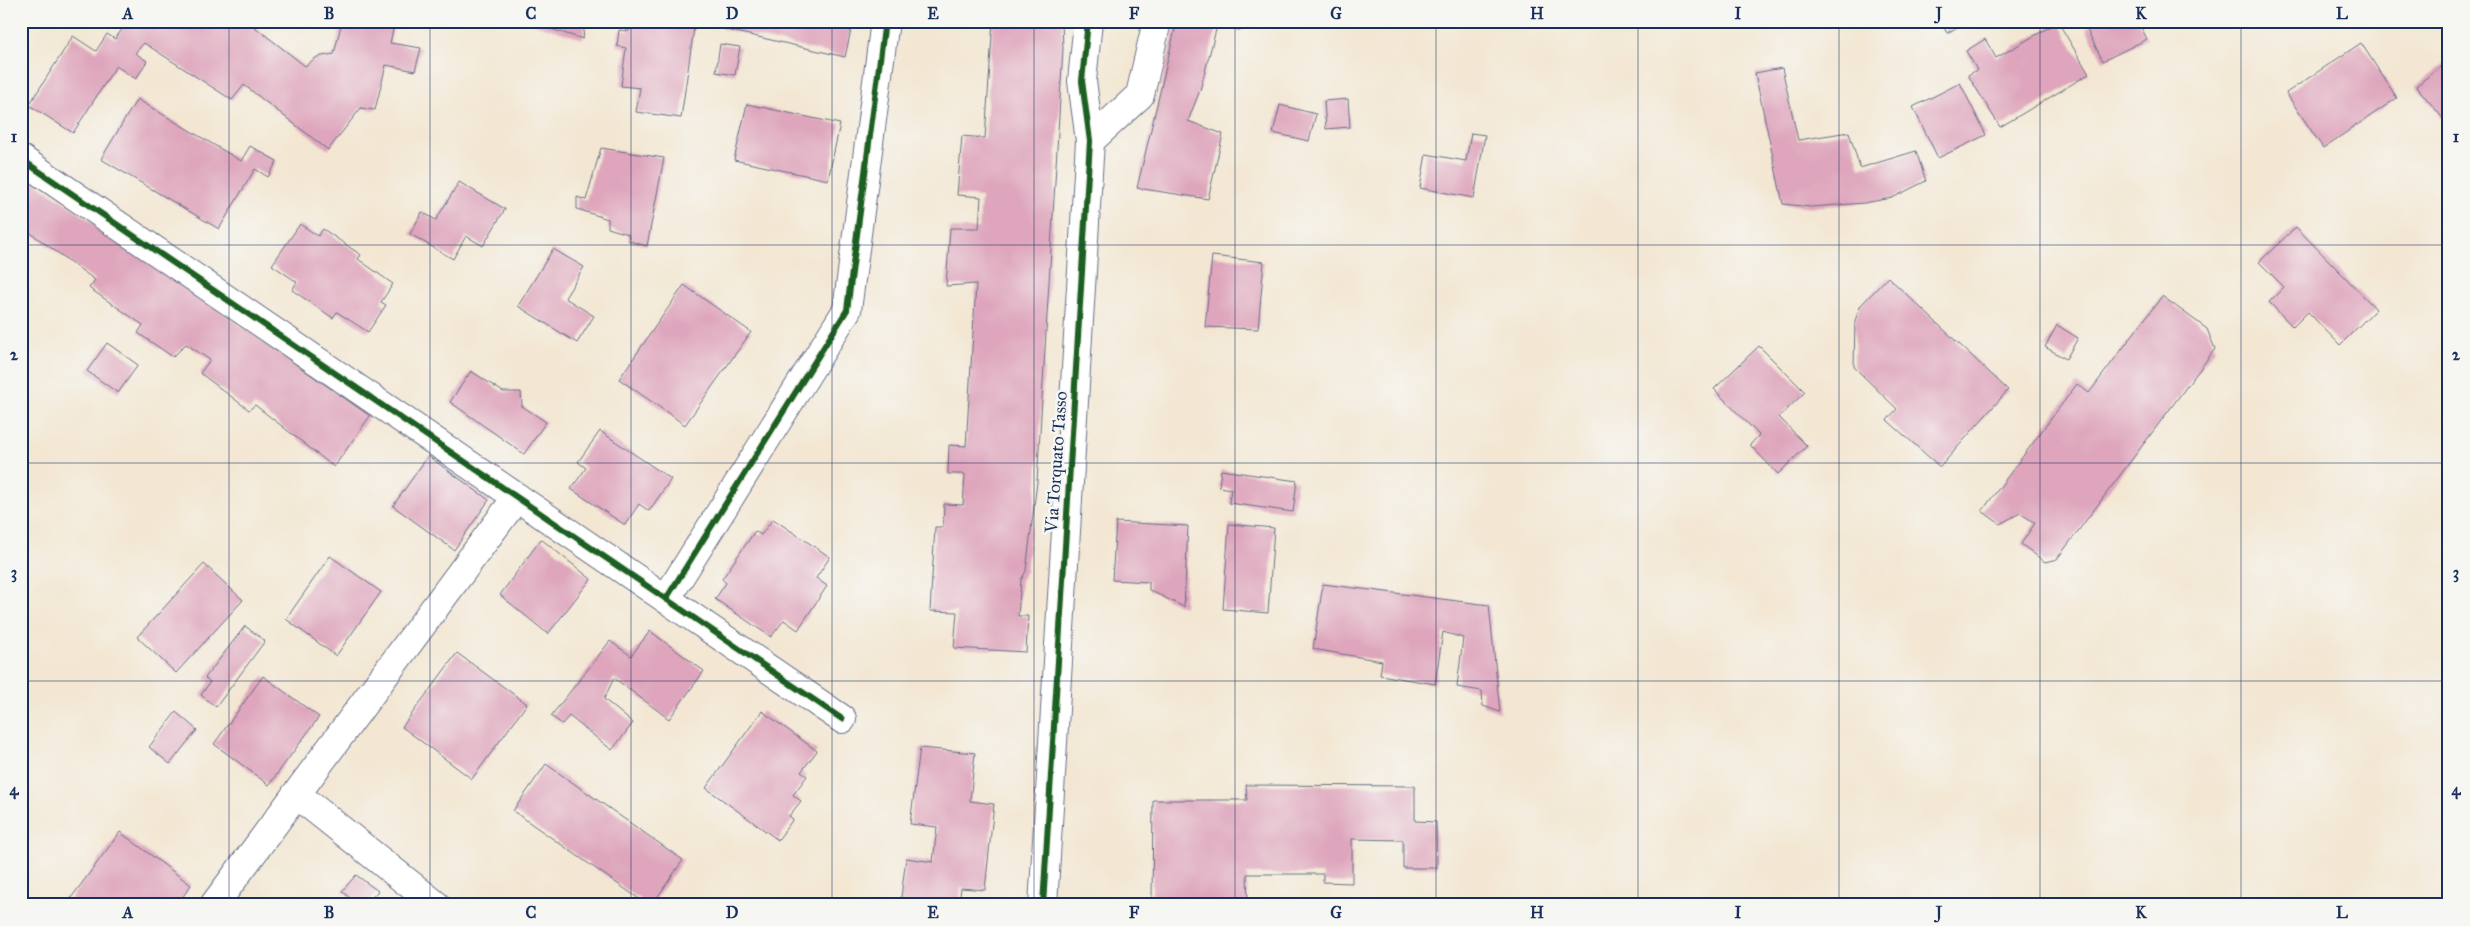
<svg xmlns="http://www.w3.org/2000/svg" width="2470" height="926" viewBox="0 0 2470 926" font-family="'IM FELL Great Primer',serif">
<rect width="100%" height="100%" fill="#f6f6f2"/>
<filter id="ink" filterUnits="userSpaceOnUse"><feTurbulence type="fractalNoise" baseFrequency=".02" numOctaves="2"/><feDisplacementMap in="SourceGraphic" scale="10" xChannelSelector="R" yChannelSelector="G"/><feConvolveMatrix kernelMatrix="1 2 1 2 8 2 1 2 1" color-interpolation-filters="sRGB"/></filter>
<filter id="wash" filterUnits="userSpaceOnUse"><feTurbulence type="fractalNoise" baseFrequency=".0096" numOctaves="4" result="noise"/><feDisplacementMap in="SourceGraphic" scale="20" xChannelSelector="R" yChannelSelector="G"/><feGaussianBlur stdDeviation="1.12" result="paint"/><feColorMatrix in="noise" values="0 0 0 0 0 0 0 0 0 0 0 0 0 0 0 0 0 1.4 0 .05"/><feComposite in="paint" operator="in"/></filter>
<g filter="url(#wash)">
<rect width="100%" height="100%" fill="#f3e7d3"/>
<g id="blocks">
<g fill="#dea5bc">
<path d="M128 21H247L305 66 317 57 334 54 342 21H395L390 43 421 48 415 71 386 65 375 110 361 108 328 150 244 85 232 100 144 43 135 53 147 61 136 79 116 66 73 133 29 105 73 36 96 51 107 34 115 39Z"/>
<path d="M528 21H585L583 39 528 22Z"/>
<path d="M631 21H695L681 118 636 112 640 88 621 86 626 48 617 46 619 30 629 31Z"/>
<path d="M724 21H853L845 57 723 29Z"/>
<path d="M993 21H1062L1063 49 1037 482 1026 571 1021 580 1018 616H1028L1026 652 954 648 957 612 930 611 935 527H943L944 504 963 505 965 474H948L949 445 966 446 976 284 946 286 950 228H979L981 197 957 195 962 136 985 138Z"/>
<path d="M1177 21H1242L1240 30 1217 26 1200 90 1188 121 1223 134 1208 199 1137 188Z"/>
<path d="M1940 21H1969L1947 33Z"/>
<path d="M2099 21H2138L2147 39 2103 61 2086 28Z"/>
<path d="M2446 21H2449V53L2446 52Z"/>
<path d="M2058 22 2089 74 2000 127 1968 75 1977 70 1966 51 1985 39 1996 58Z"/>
<path d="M2361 43 2397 98 2323 148 2286 93Z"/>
<path d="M720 44 740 47 735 75 716 72Z"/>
<path d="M2449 60V120L2446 122 2416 86Z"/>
<path d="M1782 68 1798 140 1849 132 1860 168 1916 151 1926 181 1892 198 1864 203 1811 207 1783 204 1755 73Z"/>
<path d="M1960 83 1986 135 1938 158 1913 107Z"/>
<path d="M137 99 241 161 250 146 277 161 268 177 255 169 219 229 101 159Z"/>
<path d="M1348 99 1350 127 1326 129 1324 101Z"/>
<path d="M747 104 840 124 828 180 734 160Z"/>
<path d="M1280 105 1316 114 1309 141 1273 133Z"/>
<path d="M1471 133 1485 135 1474 198 1420 188 1426 154 1466 161Z"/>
<path d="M601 148 664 158 647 246 629 241 628 234 608 228V219L577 209V197L586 200Z"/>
<path d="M21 172 370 416 334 467 255 405 249 410 200 373 210 360 186 344 173 357 138 333 143 325 89 288 95 280 21 226Z"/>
<path d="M459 182 505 209 483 246 466 236 453 259 410 234 422 212 436 220Z"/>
<path d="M300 224 318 236 323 229 361 255 358 259 393 284 381 302 386 305 368 332 337 312 333 318 292 290 297 282 272 265Z"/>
<path d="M2296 227 2376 309 2340 345 2308 312 2293 327 2269 302 2284 287 2259 262Z"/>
<path d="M553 249 584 267 565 298 594 316 577 343 518 306Z"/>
<path d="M1212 256 1264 262 1258 329 1205 327Z"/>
<path d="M1888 277 2008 390 1940 467 1887 420 1897 409 1854 367 1855 321 1860 306Z"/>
<path d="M684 285 751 332 685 425 619 379Z"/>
<path d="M2162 296 2207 329 2215 349 2057 559 2045 562 2021 544 2035 523 2020 513 2000 524 1982 511 2077 384 2089 393Z"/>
<path d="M2057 325 2078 338 2066 359 2045 347Z"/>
<path d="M107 343 138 365 118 393 87 371Z"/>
<path d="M1759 346 1805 392 1779 417 1807 446 1778 474 1750 445 1759 435 1714 389Z"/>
<path d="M471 371 503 392H521L522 406 546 422 524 454 450 402Z"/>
<path d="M600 431 671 479 649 511 639 504 625 525 571 489 586 468 578 462Z"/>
<path d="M428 456 489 500 454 550 393 506Z"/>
<path d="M1221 470 1297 481 1293 512 1229 503 1231 489 1219 487Z"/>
<path d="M773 519 830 557 816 578 827 586 798 630 784 620 771 637 715 599 726 583 722 579 755 531 761 535Z"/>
<path d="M1116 522 1188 526 1184 607 1149 590V582L1112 580Z"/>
<path d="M1229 524 1274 528 1268 613 1223 609Z"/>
<path d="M541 539 591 579 548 634 500 595Z"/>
<path d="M330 556 381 592 336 656 286 619Z"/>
<path d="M204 564 243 600 176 673 137 637Z"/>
<path d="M1323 584 1489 605 1500 712 1483 706 1482 691 1457 687 1463 638 1443 632 1435 684 1380 675 1382 661 1313 649Z"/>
<path d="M245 626 265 641 216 707 201 695 210 682 205 678Z"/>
<path d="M650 631 704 671 669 719 614 678 604 699 633 723 612 750 569 716 562 724 551 716 610 641 631 656Z"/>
<path d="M457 653 527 704 472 779 402 727Z"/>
<path d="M263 676 319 717 269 785 214 744Z"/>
<path d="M762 711 817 751 801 772 807 776 793 795 801 801 789 816 793 819 778 840 706 788Z"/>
<path d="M176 712 197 730 170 764 149 747Z"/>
<path d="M920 748 975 753 970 801 994 804 985 890 961 888 959 905H900L906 858 933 862 937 827 910 824Z"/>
<path d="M546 764 683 860 652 905H648L513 811Z"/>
<path d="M1246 785 1415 786V821L1436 822 1437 868H1403V840L1352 839V883L1323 882V874H1247L1248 905H1181V901H1152L1153 800H1247Z"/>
<path d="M120 832 191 885 177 905H71L68 902Z"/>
<path d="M356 875 378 891 365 905H358L342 891Z"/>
</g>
</g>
</g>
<g filter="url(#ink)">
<use href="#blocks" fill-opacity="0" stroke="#676f87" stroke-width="1"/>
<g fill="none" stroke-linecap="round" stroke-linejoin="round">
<defs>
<g id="minor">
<path d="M1090 141 1140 95 1157 21"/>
<path d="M21 159 842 719"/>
<path d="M666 599 847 310 885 21"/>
<path d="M296 794 436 905"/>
<path d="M214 905 517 497"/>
<path d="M1043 905 1090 141 1082 81 1088 21"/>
</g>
</defs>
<use href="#minor" stroke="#676f87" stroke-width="30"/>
<use href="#minor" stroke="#fff" stroke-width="28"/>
<defs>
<g id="cycleway">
<path d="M21 159 842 719"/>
<path d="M666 599 847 310 885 21"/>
<path d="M1043 905 1090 141 1082 81 1088 21"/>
</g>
</defs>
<use href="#cycleway" stroke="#f6f6f2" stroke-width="9"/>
<use href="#cycleway" stroke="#1b5e20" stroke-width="6"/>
</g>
</g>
<path fill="none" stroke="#1b2f5e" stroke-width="1" stroke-opacity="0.55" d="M229 21V905M430 21V905M631 21V905M832 21V905M1034 21V905M1235 21V905M1436 21V905M1638 21V905M1839 21V905M2040 21V905M2241 21V905M21 245H2449M21 463H2449M21 681H2449"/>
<g text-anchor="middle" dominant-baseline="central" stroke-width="5" stroke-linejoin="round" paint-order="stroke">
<g font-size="18" fill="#1b2f5e" stroke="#f6f6f2">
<text transform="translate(1056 462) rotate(-86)">Via Torquato Tasso</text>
</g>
</g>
<rect width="2470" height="926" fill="none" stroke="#f6f6f2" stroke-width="55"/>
<rect x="28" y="28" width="2414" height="870" fill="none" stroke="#1b2f5e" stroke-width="2"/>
<g font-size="16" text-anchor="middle" font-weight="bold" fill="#1b2f5e">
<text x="128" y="19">A</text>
<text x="329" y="19">B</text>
<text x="531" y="19">C</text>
<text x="732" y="19">D</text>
<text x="933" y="19">E</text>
<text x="1134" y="19">F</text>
<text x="1336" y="19">G</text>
<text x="1537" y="19">H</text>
<text x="1738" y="19">I</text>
<text x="1939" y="19">J</text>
<text x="2141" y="19">K</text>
<text x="2342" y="19">L</text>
<text x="14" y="142">1</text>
<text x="2456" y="142">1</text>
<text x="14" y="360">2</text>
<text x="2456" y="360">2</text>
<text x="14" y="578">3</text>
<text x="2456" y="578">3</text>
<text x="14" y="795">4</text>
<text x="2456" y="795">4</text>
<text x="128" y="918">A</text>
<text x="329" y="918">B</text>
<text x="531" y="918">C</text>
<text x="732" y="918">D</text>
<text x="933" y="918">E</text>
<text x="1134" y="918">F</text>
<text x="1336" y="918">G</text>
<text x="1537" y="918">H</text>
<text x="1738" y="918">I</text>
<text x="1939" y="918">J</text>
<text x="2141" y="918">K</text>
<text x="2342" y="918">L</text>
</g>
</svg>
